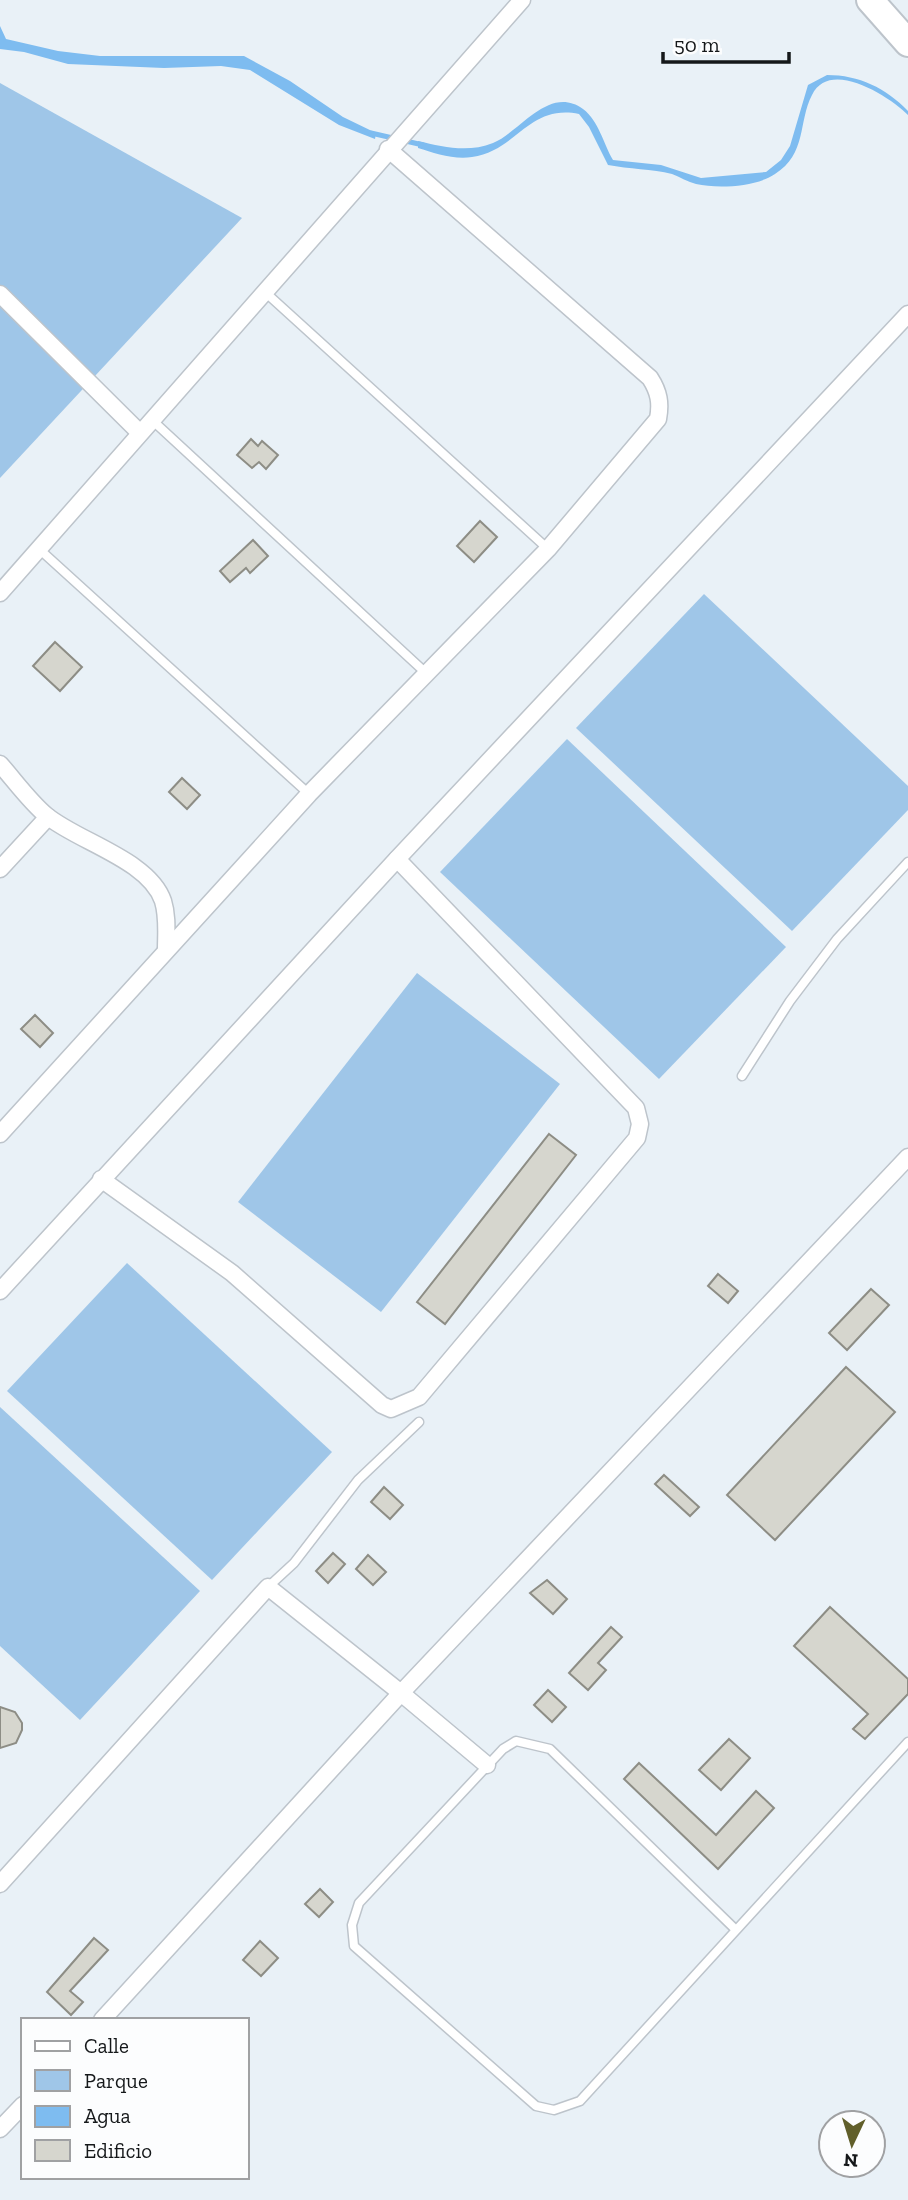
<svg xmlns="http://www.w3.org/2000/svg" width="908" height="2200" viewBox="0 0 908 2200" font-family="'Zilla Slab',serif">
<rect width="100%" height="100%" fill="#e9f1f7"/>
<g fill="#9fc6e8">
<path d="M0 83 242 218 0 478Z"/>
<path d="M704 594 908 786V810L792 931 576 728Z"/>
<path d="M567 739 786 947 659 1079 440 872Z"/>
<path d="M417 973 560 1084 381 1312 238 1202Z"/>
<path d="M127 1263 332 1452 212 1580 7 1391Z"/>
<path d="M0 1407 200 1591 80 1720 0 1646Z"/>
</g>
<g fill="#7ebcf0">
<path d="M0 26 6 39 58 51 100 56H244L290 81 343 117 376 133 375 139 339 125 250 70 221 66 164 68 68 64 24 52 0 49Z"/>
<path d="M827 75C859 75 886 88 908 111V115C890 97 830 58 812 95 798 122 807 154 775 174 756 187 718 189 696 184 688 182 680 177 672 174 652 169 629 169 608 165L589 127 579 114C528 104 517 151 472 157 454 160 434 153 418 148V141C443 147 468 153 493 143 519 133 549 84 583 109 599 121 603 143 613 160L661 165 701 178 766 172 781 160 790 146 808 85Z"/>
</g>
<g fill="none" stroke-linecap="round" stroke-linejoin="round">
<path stroke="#7ebcf0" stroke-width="5" d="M371 133 423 145"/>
</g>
<g fill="#d6d6ce" stroke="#8d8d85" stroke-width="2">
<path d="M251 439 258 446 262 441 278 455 266 469 259 462 252 468 237 455Z"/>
<path d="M480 521 497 537 474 562 457 546Z"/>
<path d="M253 540 268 556 250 573 246 568 230 582 220 571Z"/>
<path d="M55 642 82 667 60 691 33 666Z"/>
<path d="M182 778 200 795 187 809 169 792Z"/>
<path d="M35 1015 53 1033 40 1047 21 1029Z"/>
<path d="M549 1134 576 1155 445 1324 417 1302Z"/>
<path d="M718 1274 738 1291 728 1303 708 1286Z"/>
<path d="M871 1289 889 1305 847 1350 829 1333Z"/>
<path d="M846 1367 895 1412 775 1540 727 1495Z"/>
<path d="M664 1475 699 1507 690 1516 655 1484Z"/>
<path d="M384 1487 403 1505 390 1519 371 1502Z"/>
<path d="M333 1553 345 1564 328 1583 316 1571Z"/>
<path d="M368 1555 386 1572 373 1585 356 1569Z"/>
<path d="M547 1580 567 1599 553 1614 530 1593Z"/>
<path d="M830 1607 908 1679V1694L865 1739 853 1729 868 1714 794 1646Z"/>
<path d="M611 1627 622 1637 598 1663 606 1670 588 1690 569 1673Z"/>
<path d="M548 1690 566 1707 552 1722 534 1705Z"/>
<path d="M0 1707 15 1712 22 1723V1730L16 1743 0 1748Z"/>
<path d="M729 1739 750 1758 721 1790 699 1770Z"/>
<path d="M639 1763 716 1835 756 1791 774 1808 718 1869 624 1779Z"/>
<path d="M320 1889 333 1902 319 1917 305 1904Z"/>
<path d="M94 1938 108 1950 70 1991 83 2002 71 2015 47 1992Z"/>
<path d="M260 1941 278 1958 261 1976 243 1960Z"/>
</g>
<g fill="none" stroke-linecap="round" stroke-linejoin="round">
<defs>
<g id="service">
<path d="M265 292 548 549"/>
<path d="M152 420 427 674"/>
<path d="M38 548 309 794"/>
<path d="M742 1076 790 1001 837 939 908 862"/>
<path d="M268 1587 294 1563 358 1480 419 1422"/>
<path d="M735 1929 550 1749 516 1741 503 1749 359 1903 352 1925 354 1946 536 2106 554 2110 580 2101 908 1742"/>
</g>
<g id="minor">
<path d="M0 294 139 432"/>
<path d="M0 593 522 0"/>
<path d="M0 764C15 781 30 802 47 816 79 842 149 860 163 901 168 917 166 934 166 950"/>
<path d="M0 869 48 817"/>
<path d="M0 1134 309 794 548 549 658 419C661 403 659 392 650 378L388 149"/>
<path d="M101 1179 232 1273 382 1405 391 1409 419 1397 637 1138 640 1124 636 1108 397 859"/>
<path d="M0 1291 397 859 908 314"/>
<path d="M0 1884 268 1587 401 1693 908 1157"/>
<path d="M102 2020 401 1693 487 1765"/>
<path d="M0 2129 23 2105"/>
</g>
<path id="trunk" d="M870 0 908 43"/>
</defs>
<use href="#service" stroke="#bdc4cb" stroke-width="11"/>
<use href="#minor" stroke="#bdc4cb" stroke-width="19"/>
<use href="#trunk" stroke="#bdc4cb" stroke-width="30"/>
<use href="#service" stroke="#fff" stroke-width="8"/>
<use href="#minor" stroke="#fff" stroke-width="16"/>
<use href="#trunk" stroke="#fff" stroke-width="26"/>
</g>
<rect x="21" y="2018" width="228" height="161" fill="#fcfdfe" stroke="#a0a1a3" stroke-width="2"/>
<rect x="35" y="2041" width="35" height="10" fill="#ffffff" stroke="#a0a1a3" stroke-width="2"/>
<text x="84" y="2053" font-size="21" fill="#15181a">Calle</text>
<rect x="35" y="2070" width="35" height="21" fill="#9fc6e8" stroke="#a0a1a3" stroke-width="2"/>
<text x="84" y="2088" font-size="21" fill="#15181a">Parque</text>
<rect x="35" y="2106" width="35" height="21" fill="#7ebcf0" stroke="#a0a1a3" stroke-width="2"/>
<text x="84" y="2123" font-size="21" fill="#15181a">Agua</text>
<rect x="35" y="2140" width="35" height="21" fill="#d6d6ce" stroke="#a0a1a3" stroke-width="2"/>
<text x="84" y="2158" font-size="21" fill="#15181a">Edificio</text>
<g transform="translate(852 2144) rotate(184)"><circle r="33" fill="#fcfdfe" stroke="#a0a1a3" stroke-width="2"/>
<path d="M0-5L12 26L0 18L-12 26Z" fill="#615f2b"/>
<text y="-10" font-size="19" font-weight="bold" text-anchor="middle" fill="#15181a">N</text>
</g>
<path d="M663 52v10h126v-10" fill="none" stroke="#15181a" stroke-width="3.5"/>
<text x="674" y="52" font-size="21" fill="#15181a" stroke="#fcfdfe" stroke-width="5" paint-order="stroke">50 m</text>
</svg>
